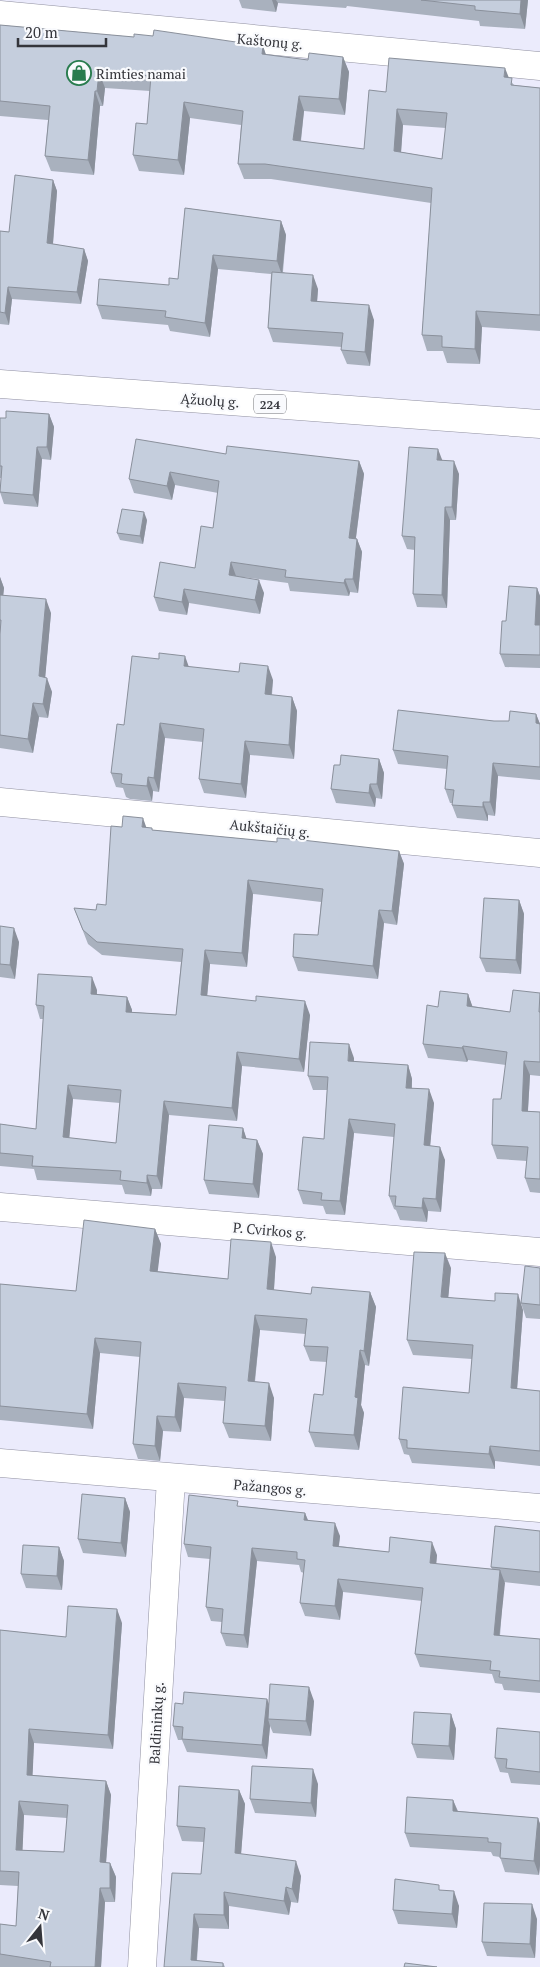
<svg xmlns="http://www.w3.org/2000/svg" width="540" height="1967" viewBox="0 0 540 1967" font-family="'PT Serif',serif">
<rect width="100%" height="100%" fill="#ebebfc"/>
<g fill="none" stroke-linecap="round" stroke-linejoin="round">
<defs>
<g id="street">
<path d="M0 15 540 66"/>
<path d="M0 802 540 853"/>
<path d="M0 1207 540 1252"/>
<path d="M0 1463 540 1508"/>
<path d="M142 1967 171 1479"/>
</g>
<path id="primary" d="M0 384 540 424"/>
</defs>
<use href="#street" stroke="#9090a0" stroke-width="29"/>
<use href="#primary" stroke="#9090a0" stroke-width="29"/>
<use href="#street" stroke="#fff" stroke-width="28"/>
<use href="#primary" stroke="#fff" stroke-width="28"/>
</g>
<g fill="#a9b1be" fill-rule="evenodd">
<path d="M239 0H528L525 29 480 26 479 21 347 6 346 8 278 3 276 12 242 8Z"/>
<path d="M0 25 134 37 263 46 266 55 308 60 343 57 349 72 345 115 304 111 301 141 364 149 386 92 508 78 514 85 540 88V331L482 327 480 364 447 363 443 351H427L422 335 431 203 271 179H244L238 164 241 125 190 118 184 175 139 171 133 155 147 124 150 91 105 88 103 106H100L94 175 51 171 45 156 48 120 0 116ZM403 125 446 128 442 159 401 152Z"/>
<path d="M53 180 57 191 53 244 84 249 88 261 81 304 12 299 9 325 0 324V231L9 232Z"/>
<path d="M185 208 281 221 286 235 283 272 318 289 317 302 374 320 370 366 347 364 341 350 342 347 273 342 268 328 271 274 218 269 210 337 170 331 168 325 102 319 97 305 169 285 178 279Z"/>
<path d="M49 414 54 427 51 460 42 459 38 507 4 504 0 492 1 478H0V418H6Z"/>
<path d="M226 454 359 461 364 474 356 538 357 539 362 552 358 593 350 592 349 596 290 591 288 583 243 577 264 593 260 614 189 603 187 615 159 611 154 597 195 568 213 528 218 493 175 485 172 500 134 493 129 479Z"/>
<path d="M442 460 459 474 456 520H450L447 608 417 607 413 594 415 550 407 549 402 536Z"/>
<path d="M147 520 143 544 120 540 117 533Z"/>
<path d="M0 577 4 588 3 595 51 613 45 677 52 692 48 718 39 717 33 753 0 748Z"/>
<path d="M537 588 540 596V668L505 667 500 654 506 621Z"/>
<path d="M189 667 273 680 272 695 292 697 297 711 294 759 250 755 246 798 204 793 199 779 203 742 165 738 159 792 153 791 152 801 130 799 126 797 123 788 116 787 111 773 124 725Z"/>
<path d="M536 714 540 724V780L498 776 495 816 488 815V821L457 818 452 805 453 803H450L445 789 447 769 398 764 393 750 494 721H509Z"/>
<path d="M379 759 384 773 382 799 376 798 375 807 336 803 331 789 340 765Z"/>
<path d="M146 827 153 830 277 842 399 851 404 864 397 925 384 923 378 979 298 971 293 957 318 935 321 902 253 894 247 967 210 964 207 996 310 1015 304 1072 242 1066 237 1121 169 1115 162 1189H152L151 1196 125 1194 122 1185 37 1180 34 1169 0 1166V1124L36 1129 43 1019H40L36 1005 97 990V994L127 997 132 1010V1012L176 1015 181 962 102 955 88 944 74 908 96 910 106 905ZM73 1099 120 1103 116 1143 69 1138Z"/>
<path d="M519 900 524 914 521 974 486 972 480 958Z"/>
<path d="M0 926 19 942 15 979 0 977Z"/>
<path d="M540 993V1076L530 1075 528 1111 540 1112V1193L530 1192 525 1178 527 1161 497 1159 492 1145 501 1099 506 1065 468 1060 467 1062 428 1058 423 1044 438 1007 468 994 472 1006 510 1012Z"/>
<path d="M354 1058V1062L408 1065 412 1079V1088L434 1103 430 1146 445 1160 441 1212 428 1211 427 1222 400 1220 396 1210 394 1209 389 1196 394 1137 354 1133 345 1215 326 1214 323 1206 303 1204 298 1190 324 1139 327 1090H313L308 1076Z"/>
<path d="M243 1128 246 1139 257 1140 263 1154 259 1198 209 1194 204 1180Z"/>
<path d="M155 1229 161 1244 157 1271 228 1279 276 1257 274 1290 311 1294 370 1292 376 1307 369 1366 365 1365 361 1405 364 1413 359 1450 315 1447 309 1432 323 1395 327 1362 310 1361 304 1346 305 1334 260 1330 255 1382 274 1398 271 1441 229 1438 223 1423 225 1401 184 1398 181 1432 163 1431 160 1461 138 1459 133 1444 140 1357 100 1353 93 1429 0 1420V1284L76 1291Z"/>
<path d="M451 1268 448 1297 523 1310 517 1389 540 1391V1466L495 1461V1469L412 1463 409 1455 404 1454 399 1439 469 1393 472 1359 413 1355 407 1340Z"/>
<path d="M540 1268V1319L526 1318 521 1303Z"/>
<path d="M125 1498 130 1512 126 1557 83 1553 78 1539Z"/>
<path d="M240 1506 305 1513 308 1520 340 1536 339 1546 389 1552 437 1555 436 1564 492 1569 491 1567 540 1531V1586L504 1582 500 1636 540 1639V1693L504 1690 502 1684 495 1683 492 1674 420 1667 415 1654 422 1601 343 1592 340 1620 305 1616 300 1603 304 1573 301 1572 299 1565 257 1561 248 1648 226 1646 221 1633 222 1622 211 1621 206 1607 210 1559 188 1557 184 1544Z"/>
<path d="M59 1547 64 1561 62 1590 26 1588 21 1574Z"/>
<path d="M122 1623 113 1749 34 1743 32 1775 106 1781 111 1795 106 1863H110L116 1877 115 1902H105L101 1967H0V1924L16 1926 18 1886 0 1885V1630L66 1637ZM24 1815 67 1818 64 1852 22 1850Z"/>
<path d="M267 1699 269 1705 314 1701 311 1736 273 1733 270 1726 267 1759 187 1752 182 1740H178L173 1726 183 1704Z"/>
<path d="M451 1714 456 1729 454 1760 417 1758 412 1744Z"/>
<path d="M540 1732V1785L511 1783 508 1773 500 1772 495 1758Z"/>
<path d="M318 1784 316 1817 255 1813 250 1799Z"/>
<path d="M239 1790 245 1804 241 1854 301 1876 298 1903 291 1902 289 1915 229 1906V1929L199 1928 197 1961 223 1963 225 1967H164L201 1874 204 1842 182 1841 177 1826Z"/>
<path d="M453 1800 458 1811 538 1818 540 1824V1865L539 1875 505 1872 500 1857 493 1856 491 1852 410 1847 405 1833Z"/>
<path d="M441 1890 459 1906 457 1928 398 1924 393 1910Z"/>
<path d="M537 1919 535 1958 487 1956 482 1942Z"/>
</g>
<g fill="#8a909b">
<path d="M272 0H276L278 3 276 12Z"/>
<path d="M521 0H528L525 29 520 14Z"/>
<path d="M263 46 268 61 262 54Z"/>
<path d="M343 57 349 72 345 115 339 99Z"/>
<path d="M505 68 511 83 504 77Z"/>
<path d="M99 72 105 88 103 106 97 91Z"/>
<path d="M95 91 100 106 94 175 88 160Z"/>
<path d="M299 96 304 111 299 155 293 140Z"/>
<path d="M184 102 190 118 184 175 178 160Z"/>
<path d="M397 109 403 125 400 166 394 151Z"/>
<path d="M53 180 57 191 52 255 47 243Z"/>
<path d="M281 221 286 235 282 275 277 261Z"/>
<path d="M84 249 88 261 81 304 77 292Z"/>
<path d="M213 255 218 269 210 337 205 323Z"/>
<path d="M313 275 318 289 316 315 311 301Z"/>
<path d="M8 287 12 299 9 325 5 313Z"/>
<path d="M369 305 374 320 370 366 365 352Z"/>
<path d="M476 311 482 327 480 364 475 349Z"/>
<path d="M49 414 54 427 51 460 47 447Z"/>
<path d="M37 447 42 459 38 507 33 495Z"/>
<path d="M438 449 443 462 437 460Z"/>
<path d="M359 461 364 474 354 552 349 538Z"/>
<path d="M454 461 459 474 456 520 452 507Z"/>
<path d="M170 472 175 485 172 500 167 486Z"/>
<path d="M445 507 450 520 447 608 442 595Z"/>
<path d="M144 512 147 520 143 544 140 536Z"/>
<path d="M357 539 362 552 358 593 353 579Z"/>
<path d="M231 562 236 576 229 575Z"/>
<path d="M0 577 4 588 2 609 0 605Z"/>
<path d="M345 579 350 592 349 596 344 583Z"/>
<path d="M259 580 264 593 260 614 255 600Z"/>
<path d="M537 588 540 596V627L535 625Z"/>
<path d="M184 589 189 603 187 615 182 602Z"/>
<path d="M46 599 51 613 44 691 39 676Z"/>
<path d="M185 656 190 670 184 666Z"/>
<path d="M268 666 273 680 270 708 265 694Z"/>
<path d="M47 678 52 692 48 718 43 704Z"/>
<path d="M292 697 297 711 294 759 289 745Z"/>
<path d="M33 703 39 717 33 753 28 739Z"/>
<path d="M536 714 540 724 536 723Z"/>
<path d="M160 723 165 738 159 792 154 778Z"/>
<path d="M245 741 250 755 246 798 241 784Z"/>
<path d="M379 759 384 773 382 799 377 784Z"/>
<path d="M493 763 498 776 495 816 490 802Z"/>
<path d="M148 777 153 791 152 801 147 786Z"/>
<path d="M370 784 376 798 375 807 369 793Z"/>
<path d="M483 802 488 815V821L483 807Z"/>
<path d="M143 818 148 832 142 827Z"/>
<path d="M399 851 404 864 397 925 392 911Z"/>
<path d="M248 880 253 894 247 967 242 953Z"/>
<path d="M519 900 524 914 521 974 516 960Z"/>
<path d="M379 910 384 923 378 979 373 966Z"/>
<path d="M14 928 19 942 15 979 10 965Z"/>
<path d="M205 950 210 964 206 1009 201 995Z"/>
<path d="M92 977 97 990 96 1008 91 994Z"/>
<path d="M468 994 473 1008 467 1006Z"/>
<path d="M127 997 132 1010 130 1025 126 1012Z"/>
<path d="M305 1001 310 1015 304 1072 299 1059Z"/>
<path d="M349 1044 354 1058 353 1075 348 1061Z"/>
<path d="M463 1046 468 1060 467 1062 462 1048Z"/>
<path d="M237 1052 242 1066 237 1121 232 1108Z"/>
<path d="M524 1061 530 1075 527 1125 522 1111Z"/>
<path d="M408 1065 412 1079 411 1101 406 1088Z"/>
<path d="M68 1085 73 1099 68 1151 63 1137Z"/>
<path d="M429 1089 434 1103 429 1159 424 1145Z"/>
<path d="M164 1101 169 1115 162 1189 157 1176Z"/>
<path d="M349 1119 354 1133 345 1215 340 1201Z"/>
<path d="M243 1128 248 1143 242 1138Z"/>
<path d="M257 1140 263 1154 259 1198 253 1184Z"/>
<path d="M440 1147 445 1160 441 1212 436 1199Z"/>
<path d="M147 1175 152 1189 151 1196 147 1183Z"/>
<path d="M423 1198 428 1211 427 1222 422 1208Z"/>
<path d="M155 1229 161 1244 156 1286 150 1271Z"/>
<path d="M271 1242 276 1257 273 1304 267 1289Z"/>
<path d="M445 1253 451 1268 447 1312 441 1297Z"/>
<path d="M370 1292 376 1307 369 1366 364 1351Z"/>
<path d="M518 1294 523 1310 516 1403 511 1388Z"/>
<path d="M255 1315 260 1330 253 1396 248 1381Z"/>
<path d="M95 1338 100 1353 93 1429 87 1414Z"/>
<path d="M360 1350 365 1365 361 1405 364 1413 359 1450 354 1435 355 1397Z"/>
<path d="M178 1383 184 1398 181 1432 175 1417Z"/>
<path d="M269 1383 274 1398 271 1441 265 1426Z"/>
<path d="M157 1416 163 1431 160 1461 155 1446Z"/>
<path d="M490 1446 495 1461V1469L489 1454Z"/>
<path d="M125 1498 130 1512 126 1557 121 1543Z"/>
<path d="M305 1513 310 1526 304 1520Z"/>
<path d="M335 1523 340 1536 337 1559 333 1546Z"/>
<path d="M432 1542 437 1555 435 1577 430 1563Z"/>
<path d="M59 1547 64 1561 62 1590 57 1576Z"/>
<path d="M252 1548 257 1561 248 1648 244 1635Z"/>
<path d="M500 1570 505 1583 498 1648 494 1635Z"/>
<path d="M338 1579 343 1592 340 1620 335 1606Z"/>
<path d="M117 1609 122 1623 113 1749 108 1735Z"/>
<path d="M309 1687 314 1701 311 1736 306 1721Z"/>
<path d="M267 1699 272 1713 268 1719 270 1726 267 1759 262 1745Z"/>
<path d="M451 1714 456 1729 454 1760 449 1746Z"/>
<path d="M29 1729 34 1743 32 1789 27 1775Z"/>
<path d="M313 1769 318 1784 316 1817 311 1803Z"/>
<path d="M106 1781 111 1795 105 1876 100 1862Z"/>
<path d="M239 1790 245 1804 240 1867 235 1853Z"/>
<path d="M453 1800 459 1815 453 1811Z"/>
<path d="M19 1801 24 1815 22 1864 16 1850Z"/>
<path d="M538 1818 540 1824V1865L539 1875 534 1861Z"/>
<path d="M296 1861 301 1876 298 1903 292 1889Z"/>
<path d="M110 1863 116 1877 115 1902 110 1888Z"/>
<path d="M286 1887 291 1902 289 1915 284 1901Z"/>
<path d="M100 1888 105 1902 101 1967H95Z"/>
<path d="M454 1891 459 1906 457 1928 452 1914Z"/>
<path d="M224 1892 229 1906V1929L224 1915Z"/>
<path d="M532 1904 537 1919 535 1958 530 1944Z"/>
<path d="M194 1914 199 1928 196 1967 191 1960Z"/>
</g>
<g fill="#c5cedd" stroke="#8a909b" fill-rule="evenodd">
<path d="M421 0H521L520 14 475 10V6Z"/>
<path d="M0 25 134 37V34L153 36 154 30 263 46 262 54 308 60 309 53 343 57 339 99 299 96 293 140 364 149 369 90 386 92 389 58 505 68 504 77 512 78 511 85 540 88V315L476 311 475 349 442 347V336L422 335 432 188 265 164H238L243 111 184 102 178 160 133 155 136 123 147 124 151 76 99 72 97 91H95L88 160 45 156 50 106 0 101ZM397 109 447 113 442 159 394 151Z"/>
<path d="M15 175 53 180 47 243 84 249 77 292 8 287 5 313 0 312V231L9 232Z"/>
<path d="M185 208 281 221 277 261 213 255 205 323 165 317 166 311 97 305 99 279 169 285V278L178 279Z"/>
<path d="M272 272 313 275 311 301 369 305 365 352 341 350 343 333 268 328Z"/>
<path d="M6 411 49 414 47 447H37L33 495 0 492 2 466H0V418H6Z"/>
<path d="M136 439 226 454 227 446 359 461 349 538 357 539 353 579H345L344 583 285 577 286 570 231 562 229 575 259 580 255 600 184 589 182 602 154 597 160 562 195 568 201 526 213 528 219 481 170 472 167 486 129 479Z"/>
<path d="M409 447 438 449 437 460 454 461 452 507H445L442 595 413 594 415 537 402 536Z"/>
<path d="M122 509 144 512 140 536 117 533Z"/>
<path d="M509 586 537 588 535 625H540V655L500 654 502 621H506Z"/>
<path d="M0 595 46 599 39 676 47 678 43 704 33 703 28 739 0 735V634L1 620H0Z"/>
<path d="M159 653 185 656 184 666 239 672 240 663 268 666 265 694 292 697 289 745 245 741 241 784 199 779 204 729 160 723 154 778 148 777 147 786 124 784 121 783 122 774 111 773 117 724 124 725 132 656 159 659Z"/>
<path d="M398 710 494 721H509L510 711 536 714V723L540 724V767L493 763 490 802H483V807L452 805 454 790 445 789 448 756 393 750Z"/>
<path d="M341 755 379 759 377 784H370L369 793 331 789 334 765H340Z"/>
<path d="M123 816 143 818 142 827 152 828V830L277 842V838L302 840 399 851 392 911 379 910 373 966 293 957 294 934 318 935 323 889 248 880 242 953 205 950 201 995 256 1001V996L305 1001 299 1059 237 1052 232 1108 164 1101 157 1176 147 1175V1183L120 1180 121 1171 32 1166 33 1156 0 1153V1124L36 1129 44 1006 36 1005 38 974 92 977 91 994 127 997 126 1012 176 1015 183 949 97 942 83 930 74 908 96 910 97 904 106 905 111 826 122 827ZM68 1085 121 1090 116 1143 63 1137Z"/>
<path d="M484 898 519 900 516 960 480 958Z"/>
<path d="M0 926 14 928 10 965 0 964Z"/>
<path d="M513 990 540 993 539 1012H540V1062L524 1061 522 1111 540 1112V1179L525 1178 528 1147 492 1145 493 1099H501L507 1052 463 1046 462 1048 423 1044 427 1005 438 1007 440 991 468 994 467 1006 510 1012Z"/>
<path d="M310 1042 349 1044 348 1061 408 1065 406 1088 429 1089 424 1145 440 1147 436 1199 423 1198 422 1208 395 1206 396 1196H389L395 1124 349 1119 340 1201 321 1200 322 1193 298 1190 303 1137 324 1139 328 1077 308 1076Z"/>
<path d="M209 1125 243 1128 242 1138 257 1140 253 1184 204 1180Z"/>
<path d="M84 1220 155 1229 150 1271 228 1279 231 1239 271 1242 267 1289 311 1294 312 1287 370 1292 364 1351 360 1350 355 1397 358 1398 354 1435 309 1432 314 1394 323 1395 328 1347 304 1346 307 1319 255 1315 248 1381 269 1383 265 1426 223 1423 226 1387 178 1383 175 1417 157 1416 155 1446 133 1444 141 1342 95 1338 87 1414 0 1406V1284L76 1291Z"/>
<path d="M414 1252 445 1253 441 1297 495 1301V1293L518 1294 511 1388 540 1391V1451L490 1446 489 1454 407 1448V1440L399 1439 403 1387 469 1393 473 1345 407 1340Z"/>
<path d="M525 1266 540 1268V1305L521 1303Z"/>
<path d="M82 1494 125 1498 121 1543 78 1539Z"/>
<path d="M189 1495 238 1501 237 1506 305 1513 304 1520 335 1523 333 1546 389 1552 390 1537 432 1542 430 1563 500 1570 494 1635 540 1639V1681L499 1677 500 1671 490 1670 491 1661 415 1654 423 1588 338 1579 335 1606 300 1603 305 1560 297 1559V1552L252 1548 244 1635 221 1633 223 1609 206 1607 211 1547 184 1544Z"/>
<path d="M495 1526 540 1531V1572L491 1567Z"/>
<path d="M23 1545 59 1547 57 1576 21 1574Z"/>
<path d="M68 1606 117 1609 108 1735 29 1729 27 1775 106 1781 100 1862 110 1863V1888H100L95 1967H50L51 1962 0 1954V1924L16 1926 19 1872 0 1871V1630L66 1637ZM19 1801 68 1805 64 1852 16 1850Z"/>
<path d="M270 1684 309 1687 306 1721 268 1719Z"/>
<path d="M184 1692 267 1699 262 1745 182 1739 183 1727 173 1726 175 1703 183 1704Z"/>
<path d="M414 1712 451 1714 449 1746 412 1744Z"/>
<path d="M497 1728 540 1732V1772L506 1768 507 1759 495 1758Z"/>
<path d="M252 1766 313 1769 311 1803 250 1799Z"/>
<path d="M179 1786 239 1790 235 1853 296 1861 292 1889 286 1887 284 1901 224 1892V1915L194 1914 191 1960 223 1963V1967H164L172 1873 201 1874 205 1828 177 1826Z"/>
<path d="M407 1797 453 1800V1811L538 1818 534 1861 500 1858 501 1843 488 1842V1838L405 1833Z"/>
<path d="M395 1879 439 1885V1890L454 1891 452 1914 393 1910Z"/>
<path d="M484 1903 532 1904 530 1944 482 1942Z"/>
<path d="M405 1963 437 1967H404Z"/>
</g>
<defs>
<symbol id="shop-ring" viewBox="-11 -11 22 22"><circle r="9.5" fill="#f9fafd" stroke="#297c4e" stroke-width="1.5"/><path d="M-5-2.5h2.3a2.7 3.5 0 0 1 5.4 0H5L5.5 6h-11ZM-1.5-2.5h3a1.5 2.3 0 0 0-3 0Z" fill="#297c4e"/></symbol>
</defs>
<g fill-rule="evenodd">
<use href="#shop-ring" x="65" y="59" width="28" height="28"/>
</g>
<g text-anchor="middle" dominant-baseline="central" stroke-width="4.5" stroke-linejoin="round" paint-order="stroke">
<rect fill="#f9fafd" stroke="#6f7075" stroke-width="1" x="254" y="394.5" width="32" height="19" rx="4"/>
<g font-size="12" font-weight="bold" fill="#34353b">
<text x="270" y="404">224</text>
</g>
<g font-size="14" fill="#34353b" stroke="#f9fafd">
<text transform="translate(270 41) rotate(5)">Kaštonų g.</text>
<text transform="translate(210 400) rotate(4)">Ąžuolų g.</text>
<text transform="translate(270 828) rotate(6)">Aukštaičių g.</text>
<text transform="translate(270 1230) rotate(5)">P. Cvirkos g.</text>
<text transform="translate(270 1487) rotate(5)">Pažangos g.</text>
<text transform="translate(156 1723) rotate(-87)">Baldininkų g.</text>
</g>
<g font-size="14" fill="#34353b" stroke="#f9fafd" text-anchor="start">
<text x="96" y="73">Rimties namai</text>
</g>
</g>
<g transform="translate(40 1927) rotate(17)" stroke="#f9fafd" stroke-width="4" paint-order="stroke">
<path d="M0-4L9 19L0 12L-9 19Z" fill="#34353b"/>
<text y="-8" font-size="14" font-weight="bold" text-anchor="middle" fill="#34353b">N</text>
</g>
<path d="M18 38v8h88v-8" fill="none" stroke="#34353b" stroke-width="2.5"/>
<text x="25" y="38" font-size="15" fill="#34353b" stroke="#f9fafd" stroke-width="4" paint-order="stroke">20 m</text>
</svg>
